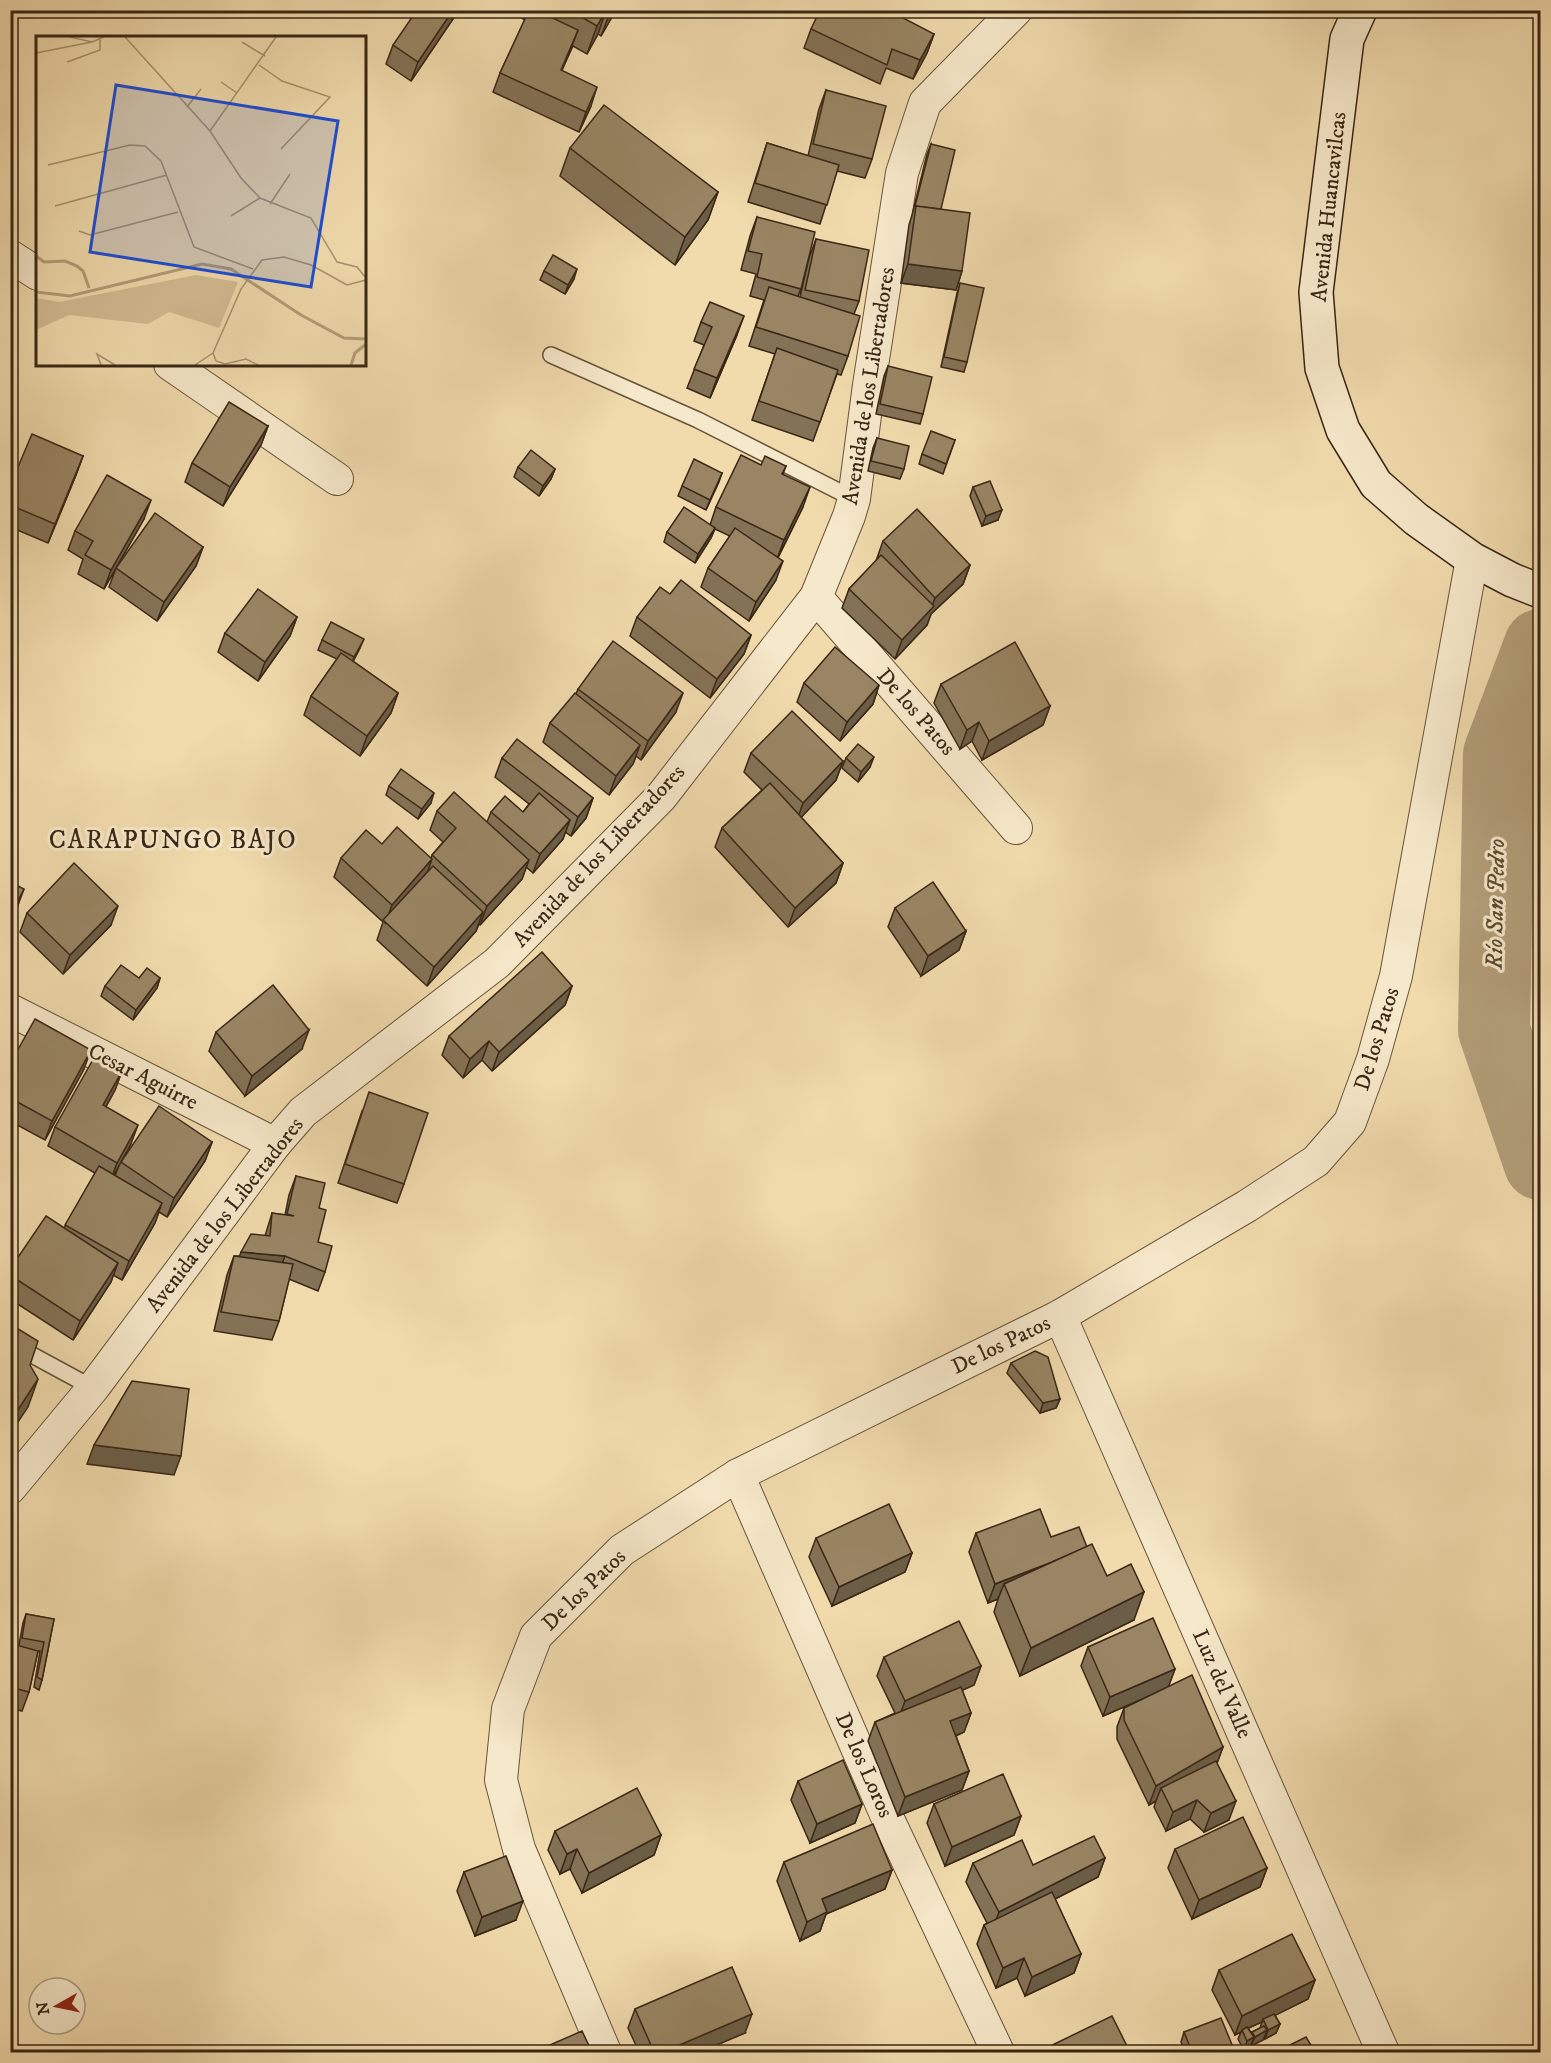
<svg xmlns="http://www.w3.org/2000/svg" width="1551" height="2063" viewBox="0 0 1551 2063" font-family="'IM FELL DW Pica',serif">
<rect width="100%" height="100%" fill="#f1dbad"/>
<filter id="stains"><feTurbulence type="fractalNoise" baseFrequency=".00333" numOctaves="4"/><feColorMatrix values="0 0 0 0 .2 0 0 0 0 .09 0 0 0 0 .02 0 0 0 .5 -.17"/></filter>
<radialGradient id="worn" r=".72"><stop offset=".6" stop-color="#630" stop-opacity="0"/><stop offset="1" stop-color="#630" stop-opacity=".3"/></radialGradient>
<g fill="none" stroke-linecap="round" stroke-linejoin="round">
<path stroke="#b29e79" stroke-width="72" d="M1540 645 1499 754 1494 1030 1540 1164"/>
<defs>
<g id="lane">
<path d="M551 355 698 420 854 499"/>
<path d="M10 1343 93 1388"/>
</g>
<g id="street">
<path d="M10 256 38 274"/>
<path d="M170 364 337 479"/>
<path d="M816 597 1016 828"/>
<path d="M10 1010 275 1144"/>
<path d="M1060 1316 1383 2052"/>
<path d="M738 1475 888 1819 998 2052"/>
<path d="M10 1488 93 1388 275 1144 303 1112 497 963 661 797 816 597 849 516 854 499 869 385 902 173 925 103 1016 10"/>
<path d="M605 2052 519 1849 501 1780 508 1709 536 1636 622 1550 738 1475 1060 1316 1247 1206 1316 1161 1350 1122 1373 1059 1396 976 1472 559"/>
</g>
<path id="secondary" d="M1360 10 1347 39 1316 292 1322 368 1343 430 1376 484 1416 519 1472 559 1512 580 1540 591"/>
</defs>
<use href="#lane" stroke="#67543b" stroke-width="18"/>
<use href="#street" stroke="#67543b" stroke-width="34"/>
<use href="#secondary" stroke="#392715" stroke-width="36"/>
<use href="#lane" stroke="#f6e8ca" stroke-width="15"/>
<use href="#street" stroke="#f6e8ca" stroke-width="32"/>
<use href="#secondary" stroke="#f6e8ca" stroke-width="33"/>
</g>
<g fill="#847256" stroke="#392715" stroke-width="1.5" fill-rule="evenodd">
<path d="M459 10 411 81 386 64 393 45Z"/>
<path d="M509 10H616L601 36 598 34 587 54 573 46 562 70 591 106 579 132 493 92 500 73 525 20Z"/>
<path d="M811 29 934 34 927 53 913 79 886 68 880 84 804 48Z"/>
<path d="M826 90 872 159 865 178 837 171 820 224 748 202 767 143 808 156 819 109Z"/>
<path d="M931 144 941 209 962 271 956 290 901 283 909 225 912 215 927 154Z"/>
<path d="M570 148 718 192 708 220 675 265 560 176Z"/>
<path d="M757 217 801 289 798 296 800 297 809 258 816 239 859 301 854 314 848 356 841 375 837 374 813 441 752 420 775 354 749 346 764 300 750 296 756 274 741 270 750 236Z"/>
<path d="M544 271 574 279 565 294 540 280Z"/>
<path d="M960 283 967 362 964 372 941 367 957 293Z"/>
<path d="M701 322 737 335 710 398 687 388 704 345 694 341Z"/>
<path d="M888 366 923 414 920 424 876 414 884 376Z"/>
<path d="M268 426 261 445 223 506 185 482 192 463Z"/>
<path d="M877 438 904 469 900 479 868 471 873 448Z"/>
<path d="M955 440 943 474 919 464 922 454Z"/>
<path d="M83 456 76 475 48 543 10 527V486Z"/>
<path d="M761 465 786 466 783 474 803 507 778 558 776 580 749 621 701 587 708 568 730 536 715 529 711 538 695 563 664 542 667 532 710 525 716 507Z"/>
<path d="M518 467 555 469 551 479 539 496 514 477Z"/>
<path d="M722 473 706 510 678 496 682 486Z"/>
<path d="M973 487 998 520 982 526 970 496Z"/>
<path d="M144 519 117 567 203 547 196 566 157 621 109 587 116 568 104 589 78 574 83 559 68 550 75 531Z"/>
<path d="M883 541 970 565 963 584 931 614 927 625 895 659 842 608 849 589 876 561Z"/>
<path d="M670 594 751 635 744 654 710 698 630 636 637 617Z"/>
<path d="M297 617 290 636 258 681 218 652 225 633Z"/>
<path d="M322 640 360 648 353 661 398 693 391 713 360 756 304 715 311 696 337 659 318 650Z"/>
<path d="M804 683 879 685 873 704 840 741 797 702Z"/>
<path d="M941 684 1050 706 1043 725 982 760 972 741 960 749 934 703Z"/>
<path d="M578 689 676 712 641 760 636 756 633 764 609 795 543 742 550 723 576 694Z"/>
<path d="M751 753 843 761 836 780 801 817 843 863 836 883 788 927 715 847 722 828 762 790 744 772Z"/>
<path d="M502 758 593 798 586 818 571 836 565 832 563 839 533 873 526 867 522 879 480 925 479 924 476 931 427 986 377 940 383 922 334 877 341 858 382 844 431 858 432 855 443 842 430 830 437 811 487 822 491 812H523L529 804 495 777Z"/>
<path d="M846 758 870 767 858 782 842 768Z"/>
<path d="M389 786 431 803 418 819 386 795Z"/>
<path d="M895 908 966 931 959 950 921 976 888 927Z"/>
<path d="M27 913 111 925 63 974 20 932Z"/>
<path d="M139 978H160L157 988 133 1020 101 996 105 986Z"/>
<path d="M572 986 565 1005 492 1071 482 1060 463 1078 442 1055 449 1036Z"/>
<path d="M216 1032 302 1049 245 1096 209 1051Z"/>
<path d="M10 1064 84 1069 45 1140 10 1121Z"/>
<path d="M122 1071 115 1090 106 1107 131 1144 122 1160 212 1142 205 1161 167 1217 159 1212 155 1223 122 1280 113 1275 111 1282 73 1340 10 1299V1269L64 1228 95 1173 48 1146 55 1127ZM120 1163 115 1176 114 1175Z"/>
<path d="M362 1111 404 1184 397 1203 338 1183Z"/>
<path d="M296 1176 319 1208 318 1242 325 1272 318 1291 289 1279 279 1321 272 1340 214 1331 227 1275 234 1256H240L265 1236 272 1213 285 1215 289 1195Z"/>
<path d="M1011 1363 1060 1399 1056 1408 1040 1413 1007 1373Z"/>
<path d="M976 1533 1051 1537 1087 1547 1107 1576 1134 1620 1020 1676 994 1612 998 1599 988 1603 969 1552Z"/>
<path d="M816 1538 912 1553 905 1572 832 1606 809 1557Z"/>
<path d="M26 1614 54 1619 42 1680 39 1690 34 1687 40 1651H38L29 1692 22 1711 10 1708V1618L16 1645H19L23 1623Z"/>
<path d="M1088 1647 1175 1669 1168 1687 1223 1747 1217 1763 1229 1820 1204 1832 1190 1819 1166 1831 1154 1807 1156 1801 1149 1805 1117 1739V1727L1124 1708 1149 1696 1103 1716 1081 1666Z"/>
<path d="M884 1657 981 1666 974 1685 962 1690 971 1713 964 1732 956 1736 969 1771 962 1790 898 1816 868 1741 875 1722 895 1713 877 1676Z"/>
<path d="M798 1781 862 1804 855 1823 810 1843 791 1800Z"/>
<path d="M934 1804 1021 1816 1014 1835 945 1866 927 1823Z"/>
<path d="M555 1831 661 1835 654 1855 582 1893 570 1869 560 1874 548 1850Z"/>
<path d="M1175 1849 1267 1868 1260 1887 1192 1919 1168 1868Z"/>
<path d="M1105 1858 1098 1877 1055 1899 1081 1954 1074 1973 1025 1996 1017 1978 996 1988 977 1944 984 1925 987 1923 966 1882 973 1863 1033 1865Z"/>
<path d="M784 1862 892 1870 885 1889 826 1914 820 1931 800 1941 777 1881Z"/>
<path d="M464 1872 516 1920 475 1936 457 1891Z"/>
<path d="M1219 1970 1315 1980 1308 1999 1275 2015 1280 2024 1276 2033 1265 2039 1264 2038 1263 2040 1251 2046V2045L1250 2047 1244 2051 1238 2039 1241 2032 1235 2035 1212 1990ZM1262 2022 1260 2028 1252 2032V2034L1248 2028Z"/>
<path d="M635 2009 745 2033 700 2052H639L628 2028Z"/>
<path d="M1184 2032 1235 2052H1185L1181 2042Z"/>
</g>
<g fill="#6b5d46" stroke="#392715" stroke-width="1.5">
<path d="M453 10H459L411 81 418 62Z"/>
<path d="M606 10 598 34 587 54 597 26Z"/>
<path d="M611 10H616L601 36Z"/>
<path d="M578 30 571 49 554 89 561 70Z"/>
<path d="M934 34 927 53 913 79 920 60Z"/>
<path d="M597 87 591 106 579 132 586 112Z"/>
<path d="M718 192 708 220 675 265 685 237Z"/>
<path d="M908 264 962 271 956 290 901 283Z"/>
<path d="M577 269 574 279 565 294 568 285Z"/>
<path d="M744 316 737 335 710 398 717 378Z"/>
<path d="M268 426 261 445 223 506 230 487Z"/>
<path d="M83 456 76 475 48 543 55 524Z"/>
<path d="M555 469 551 479 539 496 543 486Z"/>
<path d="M722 473 719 482 706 510 710 500Z"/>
<path d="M810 487 803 507 777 559 784 540Z"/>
<path d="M151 500 144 519 104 589 111 570Z"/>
<path d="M1002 510 998 520 982 526 986 516Z"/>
<path d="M715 528 711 538 695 563 698 554Z"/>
<path d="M203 547 196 566 157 621 164 602Z"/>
<path d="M783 561 776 580 749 621 756 602Z"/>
<path d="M970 565 963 584 931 614 927 625 895 659 902 640 931 609 935 598Z"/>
<path d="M297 617 290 636 258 681 265 662Z"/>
<path d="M751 635 744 654 710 698 717 679Z"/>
<path d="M364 639 360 648 351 666 354 657Z"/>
<path d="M879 685 873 704 840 741 847 722Z"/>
<path d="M398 693 391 713 360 756 367 736Z"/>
<path d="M683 693 676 712 641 760 648 741Z"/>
<path d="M1050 706 1043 725 982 760 989 741Z"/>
<path d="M979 722 972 741 960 749 967 730Z"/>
<path d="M640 745 633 764 609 795 616 776Z"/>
<path d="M874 757 870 767 858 782 861 772Z"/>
<path d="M843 761 836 780 796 823 803 803Z"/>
<path d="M434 793 431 803 418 819 422 809Z"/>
<path d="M593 798 586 818 571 836 578 817Z"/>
<path d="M570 820 563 839 533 873 540 854Z"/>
<path d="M432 859 425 879 385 924 392 905Z"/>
<path d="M529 860 522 879 480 925 487 906Z"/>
<path d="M843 863 836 883 788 927 795 908Z"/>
<path d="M24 889 17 908 10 921V916Z"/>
<path d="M118 906 111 925 63 974 70 955Z"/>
<path d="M483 912 476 931 427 986 434 967Z"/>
<path d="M966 931 959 950 921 976 928 956Z"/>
<path d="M160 978 157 988 133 1020 136 1010Z"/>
<path d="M572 986 565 1005 492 1071 499 1052Z"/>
<path d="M309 1030 302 1049 245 1096 252 1076Z"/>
<path d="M489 1041 482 1060 463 1078 470 1059Z"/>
<path d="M91 1050 84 1069 45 1140 52 1121Z"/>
<path d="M122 1071 115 1090 96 1124 103 1105Z"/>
<path d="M138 1125 131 1144 110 1182 117 1163Z"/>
<path d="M212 1142 205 1161 167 1217 174 1198Z"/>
<path d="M162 1203 155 1223 122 1280 129 1261Z"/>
<path d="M241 1252 285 1256 278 1275 234 1271Z"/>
<path d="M118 1263 111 1282 73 1340 80 1321Z"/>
<path d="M38 1379 28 1407 10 1434V1422Z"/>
<path d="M1060 1399 1056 1408 1040 1413 1043 1403Z"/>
<path d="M94 1445 181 1456 174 1475 87 1464Z"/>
<path d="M1088 1549 1004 1584 998 1599 988 1603 995 1584Z"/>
<path d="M912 1553 905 1572 832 1606 839 1587Z"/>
<path d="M1144 1592 1134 1620 1020 1676 1031 1648Z"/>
<path d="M981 1666 974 1685 898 1720 905 1701Z"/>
<path d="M1175 1669 1168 1688 1103 1716 1110 1697Z"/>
<path d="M971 1713 964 1732 943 1741 950 1721Z"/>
<path d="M1223 1747 1216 1766 1161 1788 1156 1801 1149 1805 1156 1786Z"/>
<path d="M969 1771 962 1790 898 1816 905 1797Z"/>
<path d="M1197 1800 1190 1819 1166 1831 1173 1812Z"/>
<path d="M1236 1801 1229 1820 1204 1832 1211 1813Z"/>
<path d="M862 1804 855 1823 810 1843 817 1824Z"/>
<path d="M1021 1816 1014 1835 945 1866 952 1847Z"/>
<path d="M661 1835 654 1855 582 1893 589 1873Z"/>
<path d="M577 1849 570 1869 560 1874 567 1854Z"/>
<path d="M1105 1858 1098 1877 992 1931 999 1912Z"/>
<path d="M1267 1868 1260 1887 1192 1919 1199 1900Z"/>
<path d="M892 1870 885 1889 826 1914 820 1931 800 1941 807 1922 822 1899Z"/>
<path d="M523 1901 516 1920 475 1936 482 1917Z"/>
<path d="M1081 1954 1074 1973 1025 1996 1032 1977Z"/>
<path d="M1024 1958 1017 1978 996 1988 1003 1968Z"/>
<path d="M1315 1980 1308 1999 1264 2021 1263 2019 1262 2022 1242 2031V2030L1241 2032 1235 2035 1242 2016Z"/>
<path d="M752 2014 745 2033 700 2052H663Z"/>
<path d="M1280 2024 1276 2033 1265 2039 1268 2030Z"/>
<path d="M1267 2030 1263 2040 1251 2046 1255 2037Z"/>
<path d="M1254 2037 1250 2047 1244 2051 1247 2041Z"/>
</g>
<g fill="#998564" stroke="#392715" stroke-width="1.5">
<path d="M417 10H453L418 62 393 45Z"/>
<path d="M529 10H536L578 30 561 70 597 87 586 112 500 73Z"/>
<path d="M569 10H606L597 26Z"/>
<path d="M820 10H888L934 34 920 60 892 49 887 65 811 29Z"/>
<path d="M826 90 886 106 872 159 813 144Z"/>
<path d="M604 105 718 192 685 237 570 148Z"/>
<path d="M767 143 839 165 827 205 755 183Z"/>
<path d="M931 144 955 150 941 209 915 206Z"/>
<path d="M916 206 970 213 962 271 908 264Z"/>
<path d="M757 217 815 232 801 289 757 277 762 254 748 251Z"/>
<path d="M816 239 869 250 859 301 805 290Z"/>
<path d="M553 255 577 269 568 285 544 271Z"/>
<path d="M960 283 984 288 967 362 944 357Z"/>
<path d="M769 287 860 316 848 356 756 327Z"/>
<path d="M710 302 744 316 717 378 694 369 712 327 701 322Z"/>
<path d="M777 348 838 370 820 422 759 401Z"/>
<path d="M888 366 932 377 923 414 880 404Z"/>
<path d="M10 402 16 403 10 421Z"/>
<path d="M229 402 268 426 230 487 192 463Z"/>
<path d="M931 431 955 440 946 464 922 454Z"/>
<path d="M32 434 83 456 55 524 10 505V486Z"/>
<path d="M877 438 909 446 904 469 871 461Z"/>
<path d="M531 450 555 469 543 486 518 467Z"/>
<path d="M741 455 761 465 765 456 786 466 782 474 810 487 784 540 716 507Z"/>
<path d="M694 459 722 473 710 500 682 486Z"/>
<path d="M107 475 151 500 111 570 85 555 93 541 75 531Z"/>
<path d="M990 481 1002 510 986 516 973 487Z"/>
<path d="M684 507 715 528 698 554 667 532Z"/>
<path d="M917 509 970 565 935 598 883 541Z"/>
<path d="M155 513 203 547 164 602 116 568Z"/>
<path d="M735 528 783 561 756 602 708 568Z"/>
<path d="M881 555 934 606 902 640 849 589Z"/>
<path d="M681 580 751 635 717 679 637 617 660 587 670 594Z"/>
<path d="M258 589 297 617 265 662 225 633Z"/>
<path d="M331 622 364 639 354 657 322 640Z"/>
<path d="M613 641 683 693 648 741 578 689Z"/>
<path d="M1015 642 1050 706 989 741 979 722 967 730 941 684Z"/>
<path d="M835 647 879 685 847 722 804 683Z"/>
<path d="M341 653 398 693 367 736 311 696Z"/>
<path d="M575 693 640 745 616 776 550 723Z"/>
<path d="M792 711 843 761 803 803 751 753Z"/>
<path d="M517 739 593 798 578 817 502 758Z"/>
<path d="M858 744 874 757 861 772 846 758Z"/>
<path d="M401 769 434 793 422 809 389 786Z"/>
<path d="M770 783 843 863 795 908 722 828Z"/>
<path d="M454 792 529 860 487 906 432 855 456 828 437 811Z"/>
<path d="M539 793 570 820 540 854 491 812 505 796 523 812Z"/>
<path d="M397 827 432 859 392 905 341 858 366 830 382 844Z"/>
<path d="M74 863 118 906 70 955 27 913Z"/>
<path d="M433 866 483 912 434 967 383 920Z"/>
<path d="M10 882 24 889 10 916Z"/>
<path d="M933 882 966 931 928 956 895 908Z"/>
<path d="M542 952 572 986 499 1052 489 1041 470 1059 449 1036Z"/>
<path d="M121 965 139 978 147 968 160 978 136 1010 105 986Z"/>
<path d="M273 985 309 1030 252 1076 216 1032Z"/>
<path d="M35 1019 91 1050 52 1121 10 1098V1064Z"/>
<path d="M95 1056 122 1071 103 1105 138 1125 117 1163 55 1127Z"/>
<path d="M369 1092 428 1113 404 1184 345 1164Z"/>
<path d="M159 1106 212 1142 174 1198 121 1162Z"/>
<path d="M99 1166 162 1203 129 1261 65 1225Z"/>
<path d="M296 1176 325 1183 319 1208 326 1210 318 1242 332 1246 325 1272 285 1256 241 1252 251 1234 270 1236 272 1213 294 1216 287 1214Z"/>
<path d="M46 1216 118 1263 80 1321 10 1275V1269Z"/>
<path d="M234 1256 293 1264 279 1321 221 1312Z"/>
<path d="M10 1324 38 1341 30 1365 38 1379 10 1422Z"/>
<path d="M1035 1351 1048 1357 1060 1399 1043 1403 1011 1363Z"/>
<path d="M132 1381 189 1389 181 1456 94 1445Z"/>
<path d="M889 1504 912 1553 839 1587 816 1538Z"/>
<path d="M1040 1509 1051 1537 1079 1527 1087 1547 1047 1564 995 1584 976 1533Z"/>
<path d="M1092 1544 1107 1576 1131 1564 1144 1592 1031 1648 1004 1584Z"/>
<path d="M26 1614 54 1619 42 1680 37 1677 44 1642 22 1638Z"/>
<path d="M10 1618 15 1619 16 1645 38 1651 29 1692 10 1687Z"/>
<path d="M1153 1618 1175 1669 1110 1697 1088 1647Z"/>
<path d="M959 1621 981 1666 905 1701 884 1657Z"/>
<path d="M1192 1675 1223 1747 1156 1786 1124 1720V1708Z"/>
<path d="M961 1687 971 1713 950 1721 969 1771 905 1797 875 1722Z"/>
<path d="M843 1760 862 1804 817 1824 798 1781Z"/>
<path d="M1216 1761 1236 1801 1211 1813 1197 1800 1173 1812 1161 1788Z"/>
<path d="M1003 1774 1021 1816 952 1847 934 1804Z"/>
<path d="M637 1788 661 1835 589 1873 577 1849 567 1854 555 1831Z"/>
<path d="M1243 1817 1267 1868 1199 1900 1175 1849Z"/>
<path d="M873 1824 892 1870 822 1899 827 1912 807 1922 784 1862Z"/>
<path d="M1094 1836 1105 1858 999 1912 973 1863 1022 1840 1033 1865Z"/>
<path d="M506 1856 523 1901 482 1917 464 1872Z"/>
<path d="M1052 1892 1081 1954 1032 1977 1024 1958 1003 1968 984 1925Z"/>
<path d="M1292 1934 1315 1980 1242 2016 1219 1970Z"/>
<path d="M732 1967 752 2014 663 2052H654L635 2009Z"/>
<path d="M1274 2014 1280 2024 1268 2030 1263 2019Z"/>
<path d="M1112 2016 1130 2052H1038Z"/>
<path d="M1221 2018 1235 2052H1192L1184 2032Z"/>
<path d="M1264 2026 1267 2030 1255 2037 1252 2032Z"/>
<path d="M1247 2027 1254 2037 1247 2041 1242 2030Z"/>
<path d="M582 2031 592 2052H534Z"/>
<path d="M1306 2037 1315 2052H1276Z"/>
</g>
<g text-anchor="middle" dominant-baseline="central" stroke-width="6" stroke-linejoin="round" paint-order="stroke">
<g font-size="22" fill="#392715" stroke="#f6e8ca">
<text transform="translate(1329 207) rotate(-84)">Avenida Huancavilcas</text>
<text transform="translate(869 386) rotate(-81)">Avenida de los Libertadores</text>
<text transform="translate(916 712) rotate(49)">De los Patos</text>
<text transform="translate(599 856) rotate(-47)">Avenida de los Libertadores</text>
<text transform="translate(1377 1039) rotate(-73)">De los Patos</text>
<text transform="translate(143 1077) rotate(27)">Cesar Aguirre</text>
<text transform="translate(225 1215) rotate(-52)">Avenida de los Libertadores</text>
<text transform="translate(1001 1345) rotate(-26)">De los Patos</text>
<text transform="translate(584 1590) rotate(-44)">De los Patos</text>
<text transform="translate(1222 1684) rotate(66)">Luz del Valle</text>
<text transform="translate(864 1765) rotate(66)">De los Loros</text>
</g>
<g font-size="24" font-style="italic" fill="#5d4b33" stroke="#f6e8ca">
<text transform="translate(1496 904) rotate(-89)">Río San Pedro</text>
</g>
<g font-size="26" letter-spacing="1.5" fill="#392715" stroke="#f6e8ca">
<text x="173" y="840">CARAPUNGO BAJO</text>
</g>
</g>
<g transform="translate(36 36)">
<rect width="330" height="330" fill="#f1dbad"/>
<path d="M160 239 202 246 183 292 133 276 112 288 33 279 0 294V262L23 266Z" fill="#d2bc93"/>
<path fill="none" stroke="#b29e79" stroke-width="3" d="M0 220 8 226 29 225 41 230 47 235 53 252M0 256 34 260 166 228 195 233 265 279 308 302 330 303M315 329 319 317 330 308"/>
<path fill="none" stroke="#a79370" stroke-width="1.5" d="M34 1 56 6 68 1M89 1 174 95 205 142 224 162 275 182 301 226 321 231 330 242M206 6 229 20M0 17 56 6M31 26 64 14V3M223 29 246 45 294 61 245 113M185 46 201 57M151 71 165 53M174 95 240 1M12 129 94 109 109 110 125 125 158 211 217 233M234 168 254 138M19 170 131 139M195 180 224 162M43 195 54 199 142 176M65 329 61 318 79 329M159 329 177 317M222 329 210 323 189 328 180 325 177 317 205 253 226 224 248 221 275 229 311 249 330 244"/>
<path fill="#1d4ed8" fill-opacity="0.15" stroke="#1d4ed8" stroke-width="3" d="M80 49 302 85 275 251 54 216Z"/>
<rect width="330" height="330" fill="none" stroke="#392715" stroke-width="3"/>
</g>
<rect width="1551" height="2063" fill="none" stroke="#f1dbad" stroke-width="36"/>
<rect x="12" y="12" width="1527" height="2039" fill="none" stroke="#392715" stroke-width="3"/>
<rect x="18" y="18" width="1515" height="2027" fill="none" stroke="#392715" stroke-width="1.5"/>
<g transform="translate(57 2006) rotate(261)"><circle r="28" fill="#f6e8ca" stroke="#aa9b82" stroke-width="1.5"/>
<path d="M0-4.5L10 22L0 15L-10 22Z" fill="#8f2418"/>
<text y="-9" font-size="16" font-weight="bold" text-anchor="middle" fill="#392715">N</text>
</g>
<rect width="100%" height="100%" filter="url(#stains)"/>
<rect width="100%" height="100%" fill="url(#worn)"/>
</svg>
